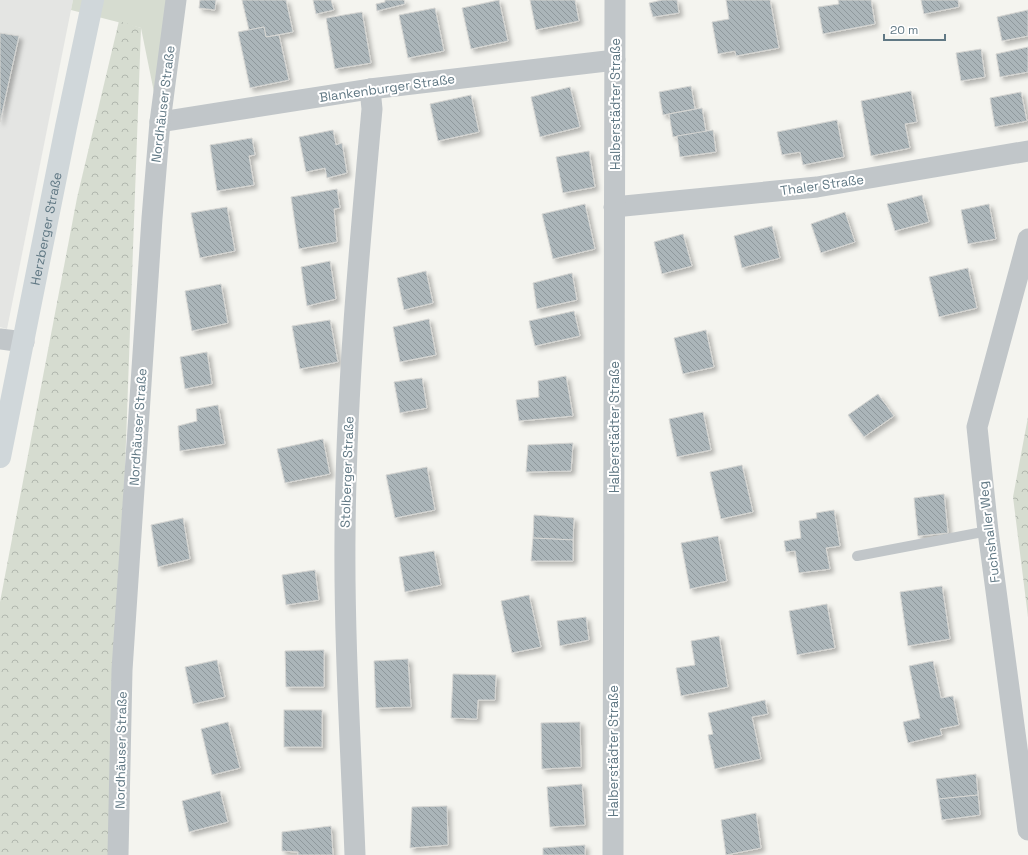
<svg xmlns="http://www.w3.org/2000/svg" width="1028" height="855" viewBox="0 0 1028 855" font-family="'Space Grotesk',sans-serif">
<defs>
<pattern id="forest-crowns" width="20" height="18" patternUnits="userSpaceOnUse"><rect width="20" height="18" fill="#d6dcd0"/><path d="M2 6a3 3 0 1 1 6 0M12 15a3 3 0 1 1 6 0" fill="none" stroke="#b1b7ae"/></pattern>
<pattern id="building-back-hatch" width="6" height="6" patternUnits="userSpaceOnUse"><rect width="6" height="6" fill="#abb5b9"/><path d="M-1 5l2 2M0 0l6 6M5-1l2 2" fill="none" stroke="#8f989c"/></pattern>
<filter id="shadow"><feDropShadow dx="3.5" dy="3.5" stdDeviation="2" flood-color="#0004"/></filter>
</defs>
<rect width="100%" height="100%" fill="#f4f4ef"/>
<path fill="#e4e5e3" d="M0 0H73L7 329 0 327Z"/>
<path fill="#d6dcd0" d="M73 0H176L160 122 141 28 71 10Z"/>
<g fill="url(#forest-crowns)">
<path d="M119 21 141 28 111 855H0V602L77 198Z"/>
<path d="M1028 417V617L1013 497Z"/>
</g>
<g fill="url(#building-back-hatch)" stroke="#d5d5d2" filter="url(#shadow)">
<path d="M200 0H216L215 10 199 8Z"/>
<path d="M242 0H286L293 32 266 37 264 27 249 30Z"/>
<path d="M313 0H331L334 10 316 14Z"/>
<path d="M385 0H404L405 4 377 11 376 4 385 2Z"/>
<path d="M499 0 508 41 471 49 462 8Z"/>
<path d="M530 0H575L579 21 536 30Z"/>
<path d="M662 0H677L679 13 653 17 649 3Z"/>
<path d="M726 0H770L779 48 736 56 735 51 718 54 712 22 729 19Z"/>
<path d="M838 0H871L875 24 823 34 818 7 839 4Z"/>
<path d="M921 0H958L959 7 924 14Z"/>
<path d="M435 8 444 51 408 58 399 15Z"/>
<path d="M1028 10V36L1002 41 997 17Z"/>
<path d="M362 12 371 63 335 69 326 18Z"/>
<path d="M264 27 266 37 279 35 289 80 250 88 238 32Z"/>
<path d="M0 33 19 36 0 122Z"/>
<path d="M1028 47V72L1000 77 996 54Z"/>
<path d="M981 49 985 77 961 81 956 53Z"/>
<path d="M691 86 695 109 663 115 659 92Z"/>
<path d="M570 87 580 127 540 137 531 97Z"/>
<path d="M911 91 917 122 905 124 910 148 871 156 861 101Z"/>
<path d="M1021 92 1027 121 995 127 990 98Z"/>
<path d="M471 95 479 132 438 141 430 104Z"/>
<path d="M702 108 706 132 673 137 669 114Z"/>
<path d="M837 120 844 157 803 165 800 152 782 155 777 132Z"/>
<path d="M333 130 336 145 342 143 347 173 327 178 325 168 306 172 299 137Z"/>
<path d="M713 130 716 152 680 157 677 136Z"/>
<path d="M252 138 255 155 249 156 254 185 217 191 210 145Z"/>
<path d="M589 151 595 187 563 193 556 157Z"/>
<path d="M337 189 340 208 334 209 337 242 299 249 291 197Z"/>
<path d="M922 195 929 222 895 231 887 204Z"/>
<path d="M585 204 595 249 553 259 542 214Z"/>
<path d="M989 204 996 239 968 244 961 210Z"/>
<path d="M227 207 235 251 200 258 191 213Z"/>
<path d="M845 212 855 242 821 253 811 224Z"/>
<path d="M772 226 780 258 742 268 734 236Z"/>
<path d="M683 234 692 266 662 274 654 242Z"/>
<path d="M330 261 336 299 307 306 301 267Z"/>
<path d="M968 268 977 308 939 317 929 277Z"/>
<path d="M426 271 433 303 404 310 397 278Z"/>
<path d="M572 273 577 300 537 309 533 283Z"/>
<path d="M221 284 228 323 192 331 185 291Z"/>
<path d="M574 311 580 336 535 346 529 321Z"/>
<path d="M429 319 436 355 400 362 393 327Z"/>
<path d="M330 320 338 362 300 369 292 326Z"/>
<path d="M706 330 714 367 683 374 674 338Z"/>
<path d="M207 352 212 384 185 389 180 357Z"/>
<path d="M566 376 573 416 519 421 516 400 539 397 538 381Z"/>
<path d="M422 378 427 408 400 413 394 382Z"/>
<path d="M878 394 894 416 864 437 848 415Z"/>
<path d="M218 405 225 444 180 451 178 426 197 421 196 409Z"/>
<path d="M703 412 711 450 677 457 669 419Z"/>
<path d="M323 439 330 474 285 483 277 449Z"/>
<path d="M573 443 571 471 526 472 528 445Z"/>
<path d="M742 465 753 512 721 519 710 472Z"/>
<path d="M427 467 435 510 395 518 386 475Z"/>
<path d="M944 494 948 533 918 536 914 498Z"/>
<path d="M834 510 840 546 826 548 830 569 799 573 795 551 786 552 784 541 801 538 799 521 817 518 816 513Z"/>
<path d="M534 515 574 518 573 540 533 538Z"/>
<path d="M183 518 190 559 158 567 151 525Z"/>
<path d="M718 536 727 581 690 589 681 543Z"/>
<path d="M533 538 573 540V561H531Z"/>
<path d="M434 551 441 585 405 592 399 557Z"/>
<path d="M315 570 319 600 286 605 282 575Z"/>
<path d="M942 586 950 639 908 646 900 592Z"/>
<path d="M529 595 541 647 512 653 501 601Z"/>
<path d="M827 604 835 648 797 655 789 611Z"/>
<path d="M586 617 589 640 560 646 557 621Z"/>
<path d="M719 636 728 687 681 696 676 668 695 665 691 641Z"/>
<path d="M324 650V687H286L285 651Z"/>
<path d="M408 659 411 707 376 708 374 661Z"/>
<path d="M217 660 225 697 193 704 185 667Z"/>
<path d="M933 661 941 698 953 696 959 725 940 729 942 735 908 743 903 722 920 718 909 666Z"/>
<path d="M453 674 496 675 495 700H478L477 719 451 718Z"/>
<path d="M765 700 768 714 752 717 761 759 715 769 708 735 713 734 708 713Z"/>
<rect x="284" y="710" width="38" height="37"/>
<path d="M228 722 240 768 212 775 201 729Z"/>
<path d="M580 722 581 767 542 769 541 723Z"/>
<path d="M976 774 978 795 939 799 936 779Z"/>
<path d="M582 784 585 825 550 827 547 787Z"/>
<path d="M220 791 228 822 189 832 182 801Z"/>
<path d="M978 795 980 815 942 820 939 799Z"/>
<path d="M447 806 448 845 410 848 412 807Z"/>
<path d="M756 813 761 848 726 855 721 820Z"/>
<path d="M331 826 333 855H298V852L282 851V832Z"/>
<path d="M585 845V855H543V848Z"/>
</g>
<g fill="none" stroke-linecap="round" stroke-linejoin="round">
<path stroke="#c1c6c9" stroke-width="10" d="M857 556 988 531"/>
<g stroke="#c1c6c9" stroke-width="21">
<path d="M160 122 370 89 615 60"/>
<path d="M614 207 817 187 1028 151"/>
<path d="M1028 239 977 427 988 531 1028 830"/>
<path d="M0 339 24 342"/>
<path d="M118 855 122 670 152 218 160 122 176 0"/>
<path d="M355 855C351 749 344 642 345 536 346 393 359 251 372 109L370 89"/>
<path d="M613 855 615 0"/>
</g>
<path stroke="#d0d7da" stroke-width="22" id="s1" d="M0 457 66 127 93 0"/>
</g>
<g text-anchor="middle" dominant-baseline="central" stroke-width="4" stroke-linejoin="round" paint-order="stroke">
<g font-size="13" fill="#607884" stroke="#fff">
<text transform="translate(387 88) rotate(-8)">Blankenburger Straße</text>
<text transform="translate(163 104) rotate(-83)">Nordhäuser Straße</text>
<text transform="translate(615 104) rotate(-90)">Halberstädter Straße</text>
<text transform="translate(822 185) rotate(-8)">Thaler Straße</text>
<text stroke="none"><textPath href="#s1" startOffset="233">Herzberger Straße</textPath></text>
<text transform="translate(138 427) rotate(-86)">Nordhäuser Straße</text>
<text transform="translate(614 427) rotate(-90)">Halberstädter Straße</text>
<text transform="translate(347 472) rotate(-88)">Stolberger Straße</text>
<text transform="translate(989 532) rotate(-97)">Fuchshaller Weg</text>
<text transform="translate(121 750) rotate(-89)">Nordhäuser Straße</text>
<text transform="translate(613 751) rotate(-90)">Halberstädter Straße</text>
</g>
</g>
<path d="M884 34v6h61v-6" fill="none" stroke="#607884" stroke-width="2"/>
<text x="890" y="34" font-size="12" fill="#607884" stroke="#ffffff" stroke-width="3" paint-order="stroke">20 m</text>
</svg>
